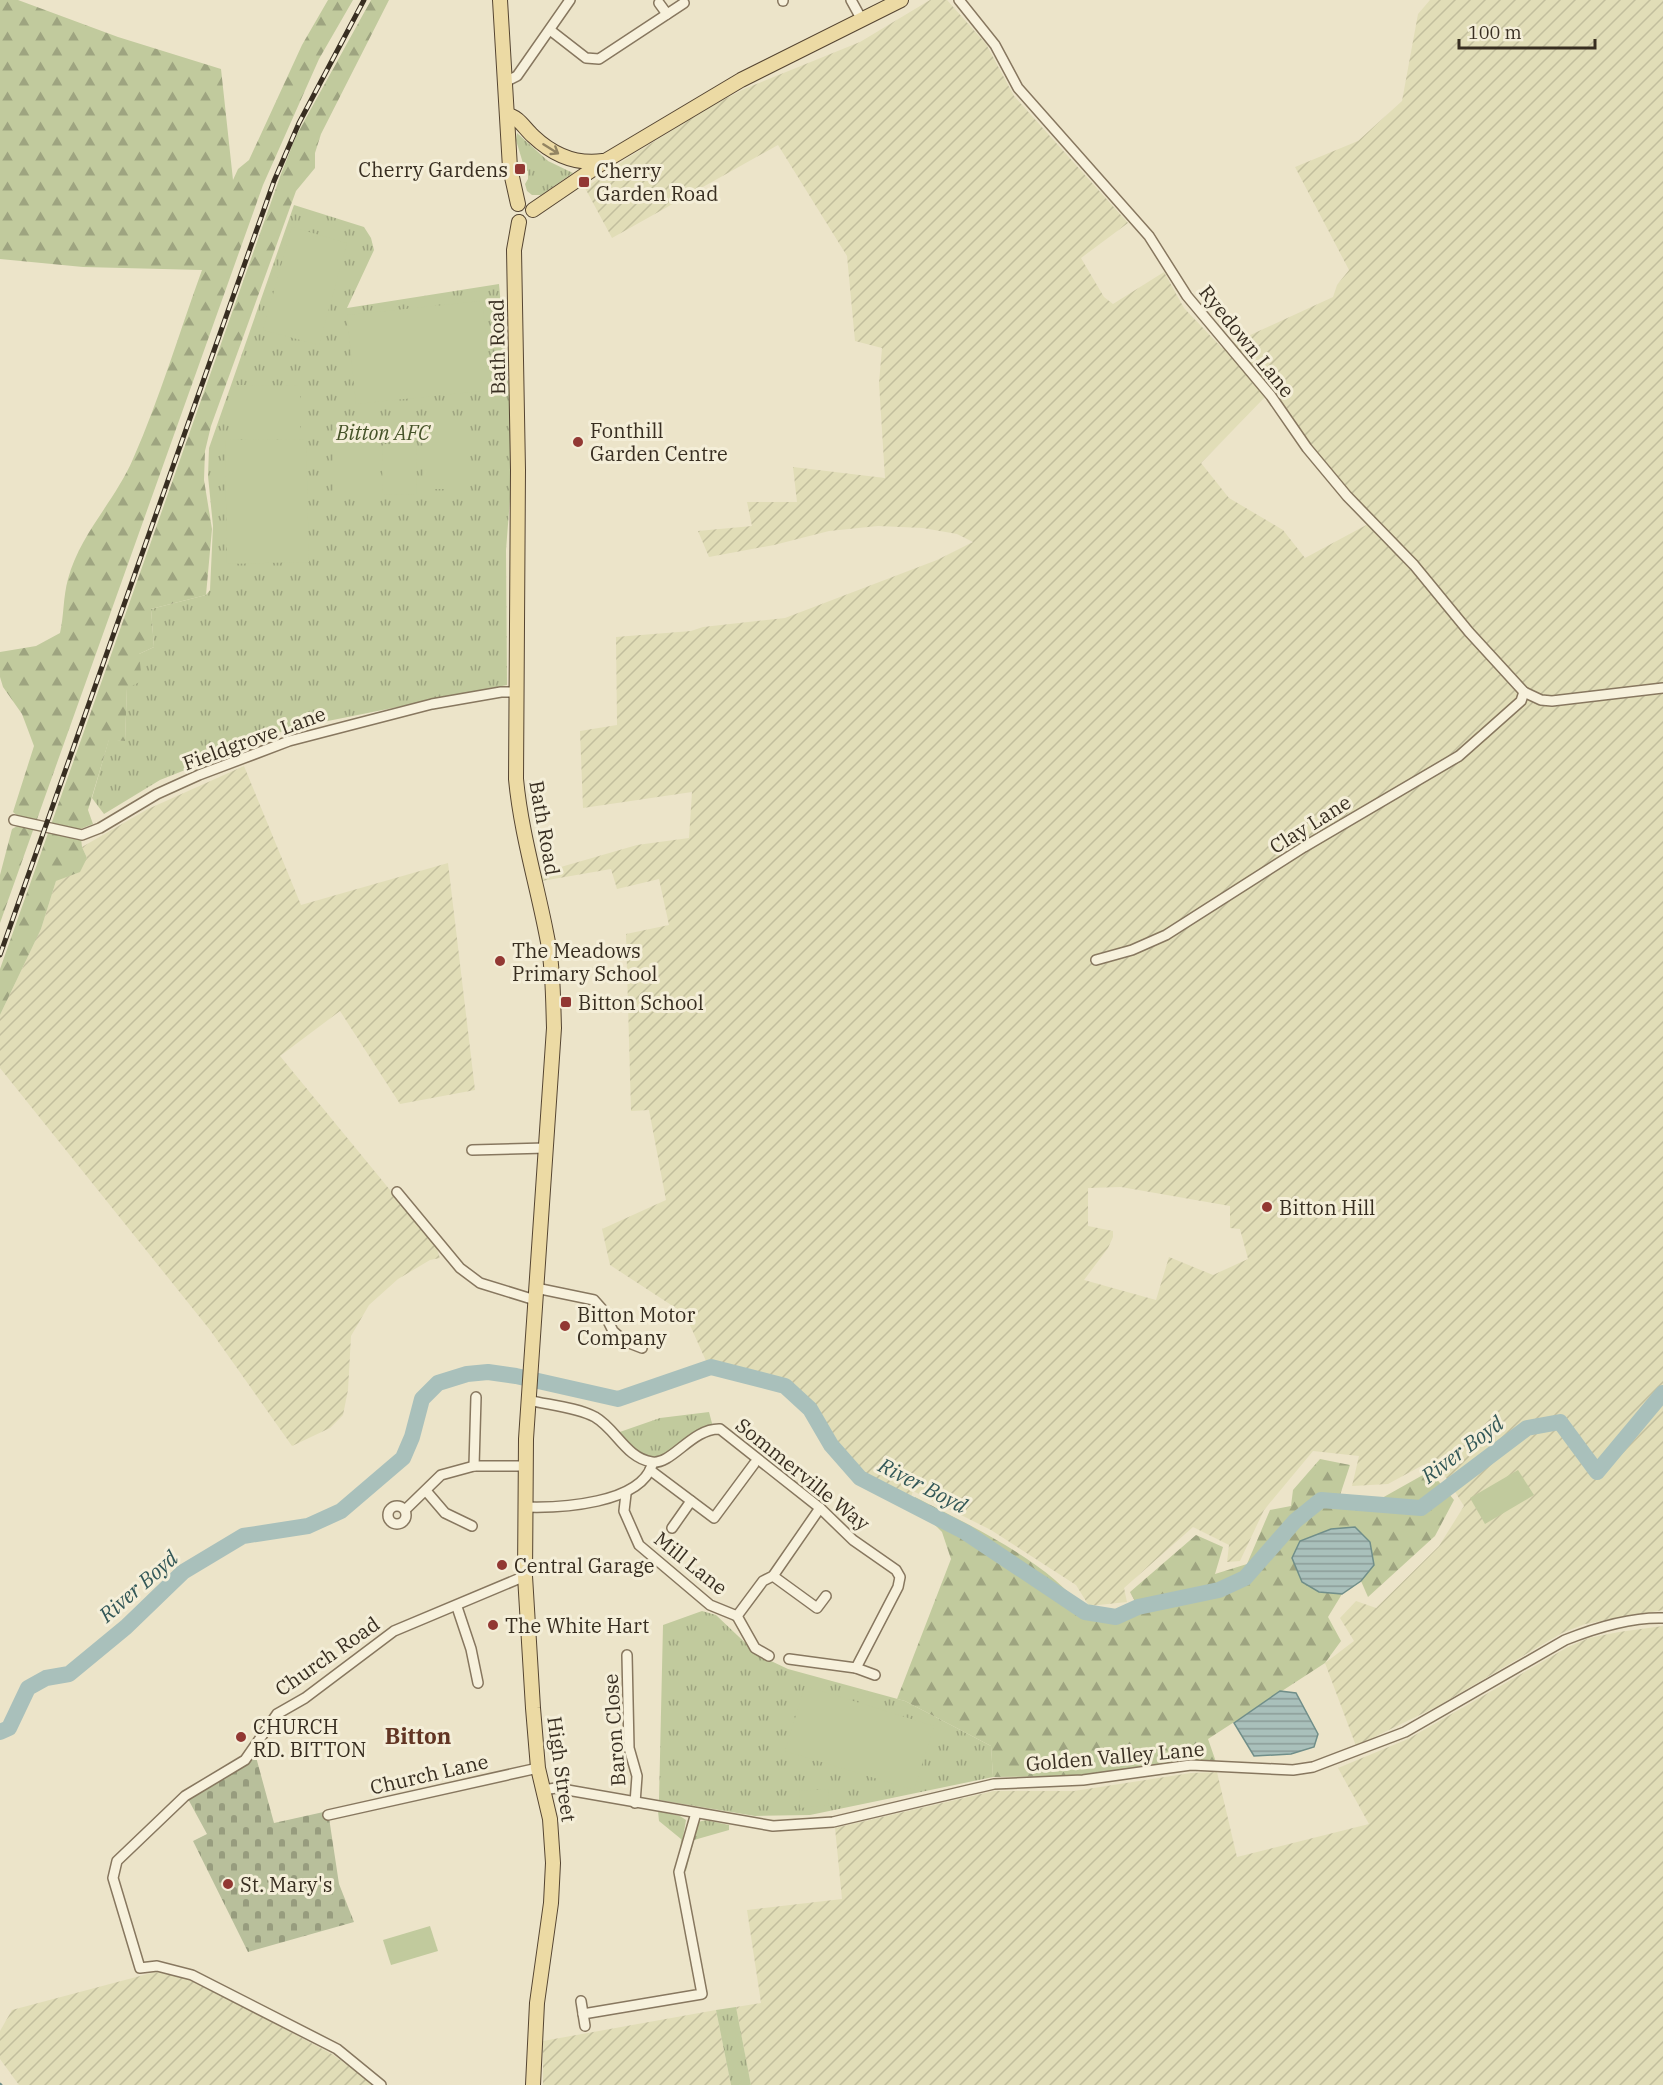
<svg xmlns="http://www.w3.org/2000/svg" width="1663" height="2085" viewBox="0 0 1663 2085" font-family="'IBM Plex Serif',serif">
<defs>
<pattern id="farmland-furrows" width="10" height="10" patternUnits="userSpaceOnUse" patternTransform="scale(1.5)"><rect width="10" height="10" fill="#e1ddb7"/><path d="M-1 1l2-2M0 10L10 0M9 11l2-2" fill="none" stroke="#c2be9d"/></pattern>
<pattern id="grass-tufts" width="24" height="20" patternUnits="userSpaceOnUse" patternTransform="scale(1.5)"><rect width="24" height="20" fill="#c1ca9d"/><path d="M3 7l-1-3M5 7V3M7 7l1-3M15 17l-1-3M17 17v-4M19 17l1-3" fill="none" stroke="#9ea480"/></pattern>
<pattern id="forest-firs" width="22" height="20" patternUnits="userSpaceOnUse" patternTransform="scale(1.5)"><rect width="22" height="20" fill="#c1ca9d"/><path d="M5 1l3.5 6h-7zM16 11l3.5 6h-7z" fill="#9ea480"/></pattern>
<pattern id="cemetery-stones" width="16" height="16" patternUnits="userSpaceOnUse" patternTransform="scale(1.5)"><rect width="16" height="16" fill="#b8bf9b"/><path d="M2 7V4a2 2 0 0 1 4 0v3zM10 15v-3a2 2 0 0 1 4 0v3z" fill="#979c7e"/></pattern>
<pattern id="water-rules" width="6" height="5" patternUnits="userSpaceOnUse" patternTransform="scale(1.5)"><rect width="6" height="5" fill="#a9c0bb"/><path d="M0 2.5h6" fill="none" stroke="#8b9c98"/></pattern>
</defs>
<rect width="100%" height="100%" fill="#ece4c9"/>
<g fill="url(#farmland-furrows)" fill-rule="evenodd">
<path d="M930 0H947L986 44 1014 96 1128 223 1081 258 1104 297 1113 304 1164 272 1184 308 1222 348 1333 297 1337 285 1349 270 1295 167 1358 141 1402 101 1418 14 1430 0H1663V1610L1585 1624 1562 1633 1438 1706 1356 1746 1325 1663 1354 1641 1340 1618 1356 1601 1376 1608 1439 1546 1464 1506 1438 1465H1423L1388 1484 1352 1486 1359 1456 1313 1451 1264 1510 1240 1561 1227 1562 1229 1545 1193 1527 1124 1588 1127 1602 1089 1606 1076 1585 991 1530 913 1491 911 1497 864 1473 837 1442 816 1405 788 1380 706 1361 685 1314 610 1265 602 1229 666 1200 649 1110 631 1111 626 934 669 925 659 879 617 889 611 869 542 881 540 873 637 845 689 838 692 792 583 808 580 731 617 725 616 637 691 631 703 627 785 618 937 560 973 542 957 534 923 528 878 526 829 531 774 545 709 557 698 531 752 526 747 502H797L793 467 885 478 879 383 882 348 855 341 847 256 778 145 612 238 585 188 629 157 712 106 744 89 860 42ZM1266 396 1301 447 1342 497 1370 523 1305 558 1283 530 1229 498 1201 463ZM1121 1187 1230 1206V1228L1240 1229 1248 1259 1213 1275 1169 1257 1156 1300 1084 1280 1108 1248 1113 1237V1231L1088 1226V1188Z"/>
<path d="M244 766 301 905 448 863 475 1090 400 1104 340 1011 280 1056 436 1246 440 1258 430 1260 398 1279 369 1305 351 1336 348 1390 343 1415 330 1428 292 1446 210 1330 0 1068V1015L41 929 56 881 87 858 82 847 148 809Z"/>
<path d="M1663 1626V2085H751L736 2007 761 2003 747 1910 842 1899 835 1828 994 1791H1074L1191 1773 1217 1772 1237 1857 1369 1824 1338 1768 1408 1739 1568 1647 1589 1638 1619 1632Z"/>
<path d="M155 1972 186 1977 332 2054 374 2085H19L0 2059V2031L12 2010Z"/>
<path d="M716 2010 731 2085H543V2041Z"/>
</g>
<g fill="url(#grass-tufts)">
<path d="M517 133 548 161 573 173 541 195H532L527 191 525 184 528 179V171L525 170 516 140Z"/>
<path d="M294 205 364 227 371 238 374 250 347 308 499 284 511 411 513 460 506 550 507 685 288 729 160 780 104 814 92 798 109 739 125 741 127 688 139 654 154 647 151 609 206 595 210 590 213 526 208 476 209 448Z"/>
<path d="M709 1412 713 1427 657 1469 645 1466 614 1434 660 1418Z"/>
<path d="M702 1611 716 1615 758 1655 788 1669 905 1701 991 1746 993 1777 810 1815 755 1816 659 1800 663 1625Z"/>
<path d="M658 1811 680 1816 686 1820 680 1855 681 1839 659 1821Z"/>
<path d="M706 1820 729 1825V1830L694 1840 686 1871H683L698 1822Z"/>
<path d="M736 2007 751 2085H731L716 2010Z"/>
</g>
<g fill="url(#forest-firs)">
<path d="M0 0H18L118 37 221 69 233 180 238 169 249 160 302 45 328 0H353L319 59 263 185 0 923V875L12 829 19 825 20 818 13 812 34 746 22 714 3 687 0 677V652L36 646 60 633C64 616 63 597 68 579 80 534 115 501 133 459 160 398 179 333 202 270L83 267 0 259Z"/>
<path d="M371 0H389L321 134 315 153V168L296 191 211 426 205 451 204 480 212 529 206 595 151 609 154 647 139 654 142 681 127 688 125 741 109 740 88 810 93 824 80 829 82 847 87 858 80 872 56 881 41 929 0 1015V969L281 174 296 136Z"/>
<path d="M1320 1459 1350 1465 1340 1495 1382 1498 1430 1471 1454 1500 1435 1536 1368 1597 1361 1581 1374 1565 1370 1543 1355 1527 1319 1592 1342 1594 1328 1617 1341 1641 1325 1663 1208 1739 1216 1762 1084 1776 993 1777 991 1746 905 1701 897 1699 951 1559 942 1532 913 1503 915 1497C969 1525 1050 1562 1085 1612L1116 1617 1138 1607 1130 1592 1196 1535 1223 1547 1215 1574 1247 1564 1270 1510 1291 1506 1293 1490Z"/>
</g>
<path fill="url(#cemetery-stones)" d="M256 1757 274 1823 328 1811 339 1884 354 1922 248 1952 193 1841 207 1834 188 1799Z"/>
<g fill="#c1ca9d">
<path d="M292 227 347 243 319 345 263 330Z"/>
<path d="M482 301 492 390 356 404 347 315Z"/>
<path d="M236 385 300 386V434H236Z"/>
<rect x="333" y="417" width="47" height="76"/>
<rect x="423" y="417" width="47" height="72"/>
<path d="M306 439 309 562 227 564 225 440Z"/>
<path d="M383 444 417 445 416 495 382 494Z"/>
<path d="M1518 1470 1534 1495 1485 1524 1470 1498Z"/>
<path d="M805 1686 934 1726 914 1790 785 1751Z"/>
<path d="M828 1789 829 1805 800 1808 799 1791Z"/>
<path d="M430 1926 438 1951 391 1965 383 1940Z"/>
</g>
<g fill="url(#water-rules)" stroke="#708e89" stroke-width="1.5">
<path d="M1355 1527 1370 1542 1374 1565 1361 1581 1342 1594 1319 1592 1302 1582 1292 1558 1300 1541 1331 1529Z"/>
<path d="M1280 1691 1296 1693 1318 1734 1314 1747 1291 1754 1254 1756 1234 1723Z"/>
</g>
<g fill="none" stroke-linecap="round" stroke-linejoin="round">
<path stroke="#708e89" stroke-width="3" d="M0 2084 1 2085"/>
<path stroke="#a9c0bb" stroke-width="16" d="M0 1732 9 1728 28 1688 46 1678 69 1674 126 1627 183 1572 243 1536 308 1526 341 1511 403 1458 412 1437 422 1399 438 1383 467 1374 488 1372 516 1376 618 1399 711 1367 785 1386 810 1409 831 1445 860 1478 965 1532 1085 1612 1116 1617 1138 1607 1219 1590 1245 1578 1295 1521 1321 1500 1421 1508 1527 1428 1560 1422 1597 1472 1663 1393"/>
<defs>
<g id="minor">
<path d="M783 0V1"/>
<path d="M851 0 862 20"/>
<path d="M959 0 995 45 1018 88 1149 236 1187 296 1271 396 1307 448 1347 496 1414 565 1469 632 1524 692"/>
<path d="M659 3 667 14"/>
<path d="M550 30 586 58 599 59 684 3"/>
<path d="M505 82 517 76 570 0"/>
<path d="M1524 692 1541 700 1552 701 1663 688"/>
<path d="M14 820 82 835 100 828 157 794 199 775 289 741 432 704 501 692H518"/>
<path d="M1096 960 1132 950 1166 935 1304 847 1459 756 1521 701 1524 692"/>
<path d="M472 1150 546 1148"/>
<path d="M397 1192 460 1268 480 1283 535 1300"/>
<path d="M536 1288 594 1300 602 1309 613 1331 624 1341 642 1348"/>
<path d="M528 1400C548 1405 576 1407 595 1417 616 1429 626 1458 652 1462 672 1465 692 1428 720 1429L820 1508 853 1540 896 1570 900 1577 898 1587 856 1668 789 1659"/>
<path d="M474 1466 476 1397"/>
<path d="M650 1470 714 1518 754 1464"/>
<path d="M427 1492 445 1513 472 1526"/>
<path d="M626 1494 624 1511 639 1545 710 1605 737 1616"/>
<circle cx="397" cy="1515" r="9"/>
<path d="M526 1507C560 1508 640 1504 652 1465"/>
<path d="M405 1510 441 1475 474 1466H526"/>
<path d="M672 1528 691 1501"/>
<path d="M773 1576 817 1608 826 1596"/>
<path d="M457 1607 471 1649 478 1683"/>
<path d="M737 1616 763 1581 773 1576 820 1508"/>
<path d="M737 1616 755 1648 769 1656"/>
<path d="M627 1655 629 1748 637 1776 635 1803"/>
<path d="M856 1668 875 1675"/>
<path d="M543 1790 556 1788 773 1826 833 1822 994 1784 1083 1780 1191 1765 1293 1770 1313 1767 1405 1732 1565 1640C1595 1628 1631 1617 1663 1618"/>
<path d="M328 1815 538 1768"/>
<path d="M581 2001 585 2026"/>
<path d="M583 2014 702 1994 679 1872 696 1813"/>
<path d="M381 2085 337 2049 192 1975 157 1966 140 1968 113 1878 117 1861 185 1796 245 1760 277 1714 305 1698 394 1631 525 1576"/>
</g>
<g id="primary">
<path d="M500 0 510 168 518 204"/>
<path d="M507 115C519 117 524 128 533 136 552 154 576 165 603 161"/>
<path d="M533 210 605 161 741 80 901 0"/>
<path d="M519 222 514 250 518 470 516 779C521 832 536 881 546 932 553 964 553 996 554 1028L526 1439 525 1576 533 1708 538 1768 550 1819 553 1863 551 1903 537 2003 533 2085"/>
</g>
</defs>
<use href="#minor" stroke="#87775f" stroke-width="12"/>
<use href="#primary" stroke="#554532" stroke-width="16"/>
<use href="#minor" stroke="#f7f1dc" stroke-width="9"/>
<use href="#primary" stroke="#ecdaa4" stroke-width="14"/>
<defs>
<path id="rail" d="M0 955 274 181 299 123 364 0"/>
</defs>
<use href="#rail" stroke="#382e21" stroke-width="5"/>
<use href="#rail" stroke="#f4eed8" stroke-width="3" stroke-dasharray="9" stroke-linecap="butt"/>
</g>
<defs><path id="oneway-shaft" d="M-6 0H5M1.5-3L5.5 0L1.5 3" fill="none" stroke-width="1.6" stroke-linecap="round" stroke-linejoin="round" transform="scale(1.5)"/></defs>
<use stroke="#928462" href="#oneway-shaft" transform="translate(551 149) rotate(32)"/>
<g fill="#923833" stroke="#f4eed8" stroke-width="2">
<rect x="514" y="163" width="12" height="12" rx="3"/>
<rect x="578" y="176" width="12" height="12" rx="3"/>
<circle cx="578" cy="442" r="6"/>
<circle cx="500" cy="961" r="6"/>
<rect x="560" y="996" width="12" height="12" rx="3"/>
<circle cx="1267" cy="1207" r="6"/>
<circle cx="565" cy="1326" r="6"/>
<circle cx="502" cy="1565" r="6"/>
<circle cx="493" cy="1625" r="6"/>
<circle cx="241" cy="1737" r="6"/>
<circle cx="228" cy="1884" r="6"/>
</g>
<g text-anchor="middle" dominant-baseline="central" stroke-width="6" stroke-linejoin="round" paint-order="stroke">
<g font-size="20" fill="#382e21" stroke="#f4eed8" text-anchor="start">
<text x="508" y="169" text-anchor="end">Cherry Gardens</text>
<text x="596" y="170">Cherry<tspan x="596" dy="23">Garden Road</tspan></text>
<text x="590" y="430">Fonthill<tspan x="590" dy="23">Garden Centre</tspan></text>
<text x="512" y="950">The Meadows<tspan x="512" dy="23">Primary School</tspan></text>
<text x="578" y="1002">Bitton School</text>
<text x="1279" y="1207">Bitton Hill</text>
<text x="577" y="1314">Bitton Motor<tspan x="577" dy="23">Company</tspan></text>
<text x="514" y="1565">Central Garage</text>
<text x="505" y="1625">The White Hart</text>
<text x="253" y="1726">CHURCH<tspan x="253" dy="23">RD. BITTON</tspan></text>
<text x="240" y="1884">St. Mary's</text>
</g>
<g font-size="20" fill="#382e21" stroke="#f4eed8">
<text transform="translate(1247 341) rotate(51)">Ryedown Lane</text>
<text transform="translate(497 347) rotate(-91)">Bath Road</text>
<text transform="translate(254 738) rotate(-20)">Fieldgrove Lane</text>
<text transform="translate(1310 824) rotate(-32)">Clay Lane</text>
<text transform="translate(545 828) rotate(80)">Bath Road</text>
<text transform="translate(803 1474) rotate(39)">Sommerville Way</text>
<text transform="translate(691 1563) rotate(39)">Mill Lane</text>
<text transform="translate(327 1656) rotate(-35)">Church Road</text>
<text transform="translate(614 1730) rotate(-94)">Baron Close</text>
<text transform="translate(1115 1756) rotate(-5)">Golden Valley Lane</text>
<text transform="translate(562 1769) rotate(82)">High Street</text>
<text transform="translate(429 1774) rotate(-13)">Church Lane</text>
</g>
<g font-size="20" font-style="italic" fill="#465329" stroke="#f4eed8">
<text x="383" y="432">Bitton AFC</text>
</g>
<g font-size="21" font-style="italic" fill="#325757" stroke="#f4eed8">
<text transform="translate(1462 1449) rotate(-37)">River Boyd</text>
<text transform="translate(923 1485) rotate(27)">River Boyd</text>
<text transform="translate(138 1586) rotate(-41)">River Boyd</text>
</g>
<g font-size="22" font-weight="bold" fill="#623523" stroke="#f4eed8">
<text x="418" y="1735">Bitton</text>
</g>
</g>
<path d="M1459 39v9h136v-9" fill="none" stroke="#382e21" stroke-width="3"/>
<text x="1468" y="39" font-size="18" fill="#382e21" stroke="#f4eed8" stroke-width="4.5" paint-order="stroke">100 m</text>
</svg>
